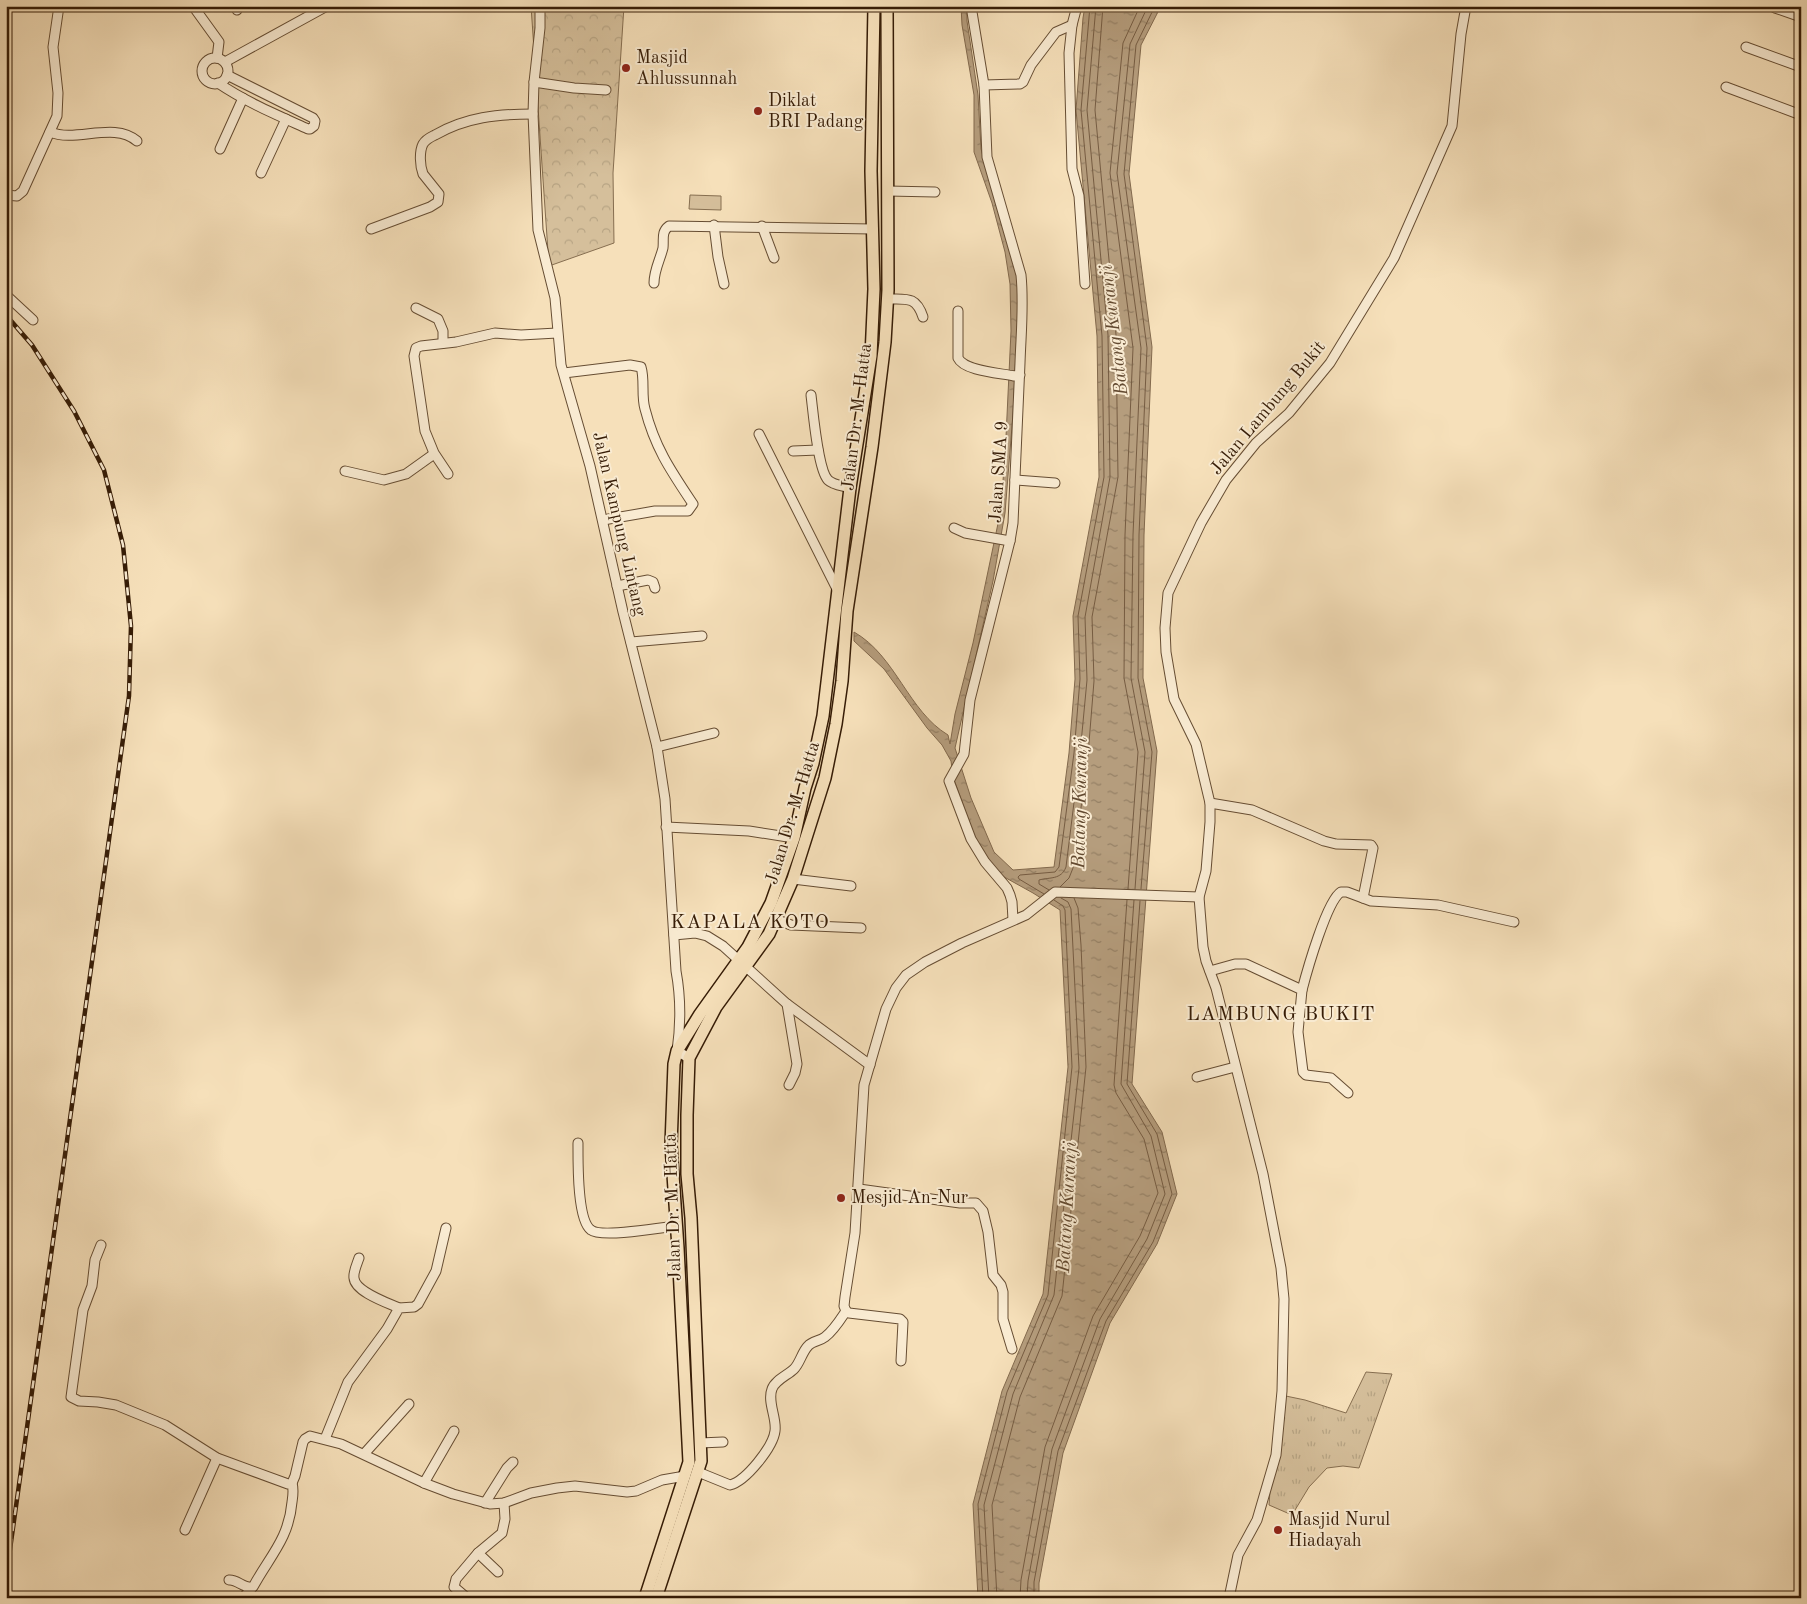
<svg xmlns="http://www.w3.org/2000/svg" width="1807" height="1604" viewBox="0 0 1807 1604" font-family="'Old Standard TT',serif">
<defs>
<pattern id="grass-tufts" width="24" height="20" patternUnits="userSpaceOnUse" patternTransform="scale(1.25)"><rect width="24" height="20" fill="#d5bf9b"/><path d="M3 7l-1-3M5 7V3M7 7l1-3M15 17l-1-3M17 17v-4M19 17l1-3" fill="none" stroke="#b7a484"/></pattern>
<pattern id="park-crowns" width="20" height="18" patternUnits="userSpaceOnUse" patternTransform="scale(1.25)"><rect width="20" height="18" fill="#d5bf9b"/><path d="M2 6a3 3 0 1 1 6 0M12 15a3 3 0 1 1 6 0" fill="none" stroke="#b7a484"/></pattern>
<pattern id="water-ripples" width="26" height="14" patternUnits="userSpaceOnUse" patternTransform="scale(1.25)"><rect width="26" height="14" fill="#b59d7d"/><path d="M2 4q2-2 4 0t4 0M15 11q2-2 4 0t4 0" fill="none" stroke="#947f64"/></pattern>
</defs>
<rect width="100%" height="100%" fill="#f6e0ba"/>
<filter id="stains"><feTurbulence type="fractalNoise" baseFrequency=".004" numOctaves="4"/><feColorMatrix values="0 0 0 0 .2 0 0 0 0 .09 0 0 0 0 .02 0 0 0 .5 -.17"/></filter>
<radialGradient id="worn" r=".72"><stop offset=".6" stop-color="#630" stop-opacity="0"/><stop offset="1" stop-color="#630" stop-opacity=".3"/></radialGradient>
<path fill="url(#grass-tufts)" stroke="#866e50" d="M1366 1372 1392 1374 1359 1468 1343 1466 1327 1468 1309 1487 1292 1515 1269 1505 1270 1491 1281 1395 1305 1400 1346 1413Z"/>
<path fill="url(#park-crowns)" stroke="#866e50" d="M531 6H624L613 173 614 243 549 266Z"/>
<path fill="#d5bf9b" stroke="#866e50" d="M690 195 721 196V210L689 209Z"/>
<path fill="url(#water-ripples)" stroke="#82694d" d="M961 6H967V21L978 95 981 149 1016 270 1019 292 1013 414 1005 513 993 581 955 748 971 798 994 852 1013 870 1054 867 1069 753 1075 679 1073 616 1099 477 1097 336 1076 110 1083 18 1085 6H1161L1141 45 1129 174 1152 347 1144 535 1143 678 1157 751 1132 1084 1162 1132 1177 1194 1157 1244 1110 1323 1063 1453 1039 1583V1598H978L973 1504 1002 1391 1043 1294 1068 1067 1060 910 1033 893 997 873 978 846 953 777 951 761 942 745 927 728 884 669 854 641V632C896 656 908 711 948 735L950 744 955 714 973 643 1000 514 1005 458 1011 331 1010 284 1005 252 992 203 974 152V95L962 25Z"/>
<g fill="none" stroke-linecap="round" stroke-linejoin="round">
<g stroke="#765c42" stroke-width="1">
<path d="M1060 887 1069 878 1073 868 1088 755 1094 681 1092 617 1118 477 1116 335 1095 110 1103 6"/>
<path d="M1128 889 1138 752 1124 678 1125 535 1133 348 1110 173 1123 43 1140 6"/>
<path d="M1135 889 1145 752 1131 678 1133 535 1141 348 1117 173 1130 44 1148 6"/>
<path d="M1141 889 1152 752 1138 678 1139 535 1147 348 1124 174 1136 45 1155 6"/>
<path d="M1049 890 1039 884V880C1050 877 1061 880 1066 867L1080 754 1087 680 1085 617 1110 477 1108 335 1087 110 1096 6"/>
<path d="M1044 894 1019 879 1018 877 1020 875 1055 872 1059 867 1074 753 1080 679 1078 616 1104 477 1102 336 1081 110 1090 6"/>
<path d="M983 1598 978 1504 1007 1392 1048 1295 1072 1067 1065 910 1063 906 1054 900"/>
<path d="M989 1598 984 1505 1013 1394 1054 1295 1079 1068 1071 909 1068 902 1061 898"/>
<path d="M997 1598 992 1505 1020 1397 1062 1296 1086 1067 1081 945 1078 908 1074 898"/>
<path d="M1020 1598 1021 1580 1045 1447 1093 1316 1140 1236 1158 1193 1144 1139 1116 1093 1114 1085 1127 900"/>
<path d="M1027 1598 1028 1581 1052 1449 1100 1319 1147 1239 1165 1194 1151 1136 1121 1084 1134 900"/>
<path d="M1034 1598V1582L1058 1451 1106 1321 1153 1242 1172 1194 1157 1134 1127 1084 1140 901"/>
</g>
<defs>
<g id="minor">
<path d="M193 6 219 42 217 58"/>
<path d="M235 6 237 10"/>
<path d="M540 6V28L534 82 533 114 538 230 555 298 561 365 590 466 623 612 657 747 665 799 676 971C681 998 681 1023 677 1051L689 1058"/>
<path d="M971 6 984 85 987 157 1021 275C1024 304 1021 333 1020 363 1018 416 1015 469 1013 523L1010 541 970 700 964 754 949 781 971 839 985 862 1007 888 1010 895 1012 902 1013 920"/>
<path d="M1077 6 1072 25 1069 53 1072 169 1079 196 1085 284"/>
<path d="M1775 8 1801 17"/>
<path d="M1746 47 1801 67"/>
<circle cx="215" cy="71" r="13"/>
<path d="M225 62 327 6"/>
<path d="M534 82 574 88 606 90"/>
<path d="M218 83C246 102 277 115 308 129H310L314 126 315 121 313 118 227 75"/>
<path d="M984 85 1020 84 1023 82 1031 65 1056 32 1072 25"/>
<path d="M1726 87 1801 115"/>
<path d="M50 132C76 143 114 121 137 141"/>
<path d="M220 149 243 98"/>
<path d="M261 173 286 119"/>
<path d="M888 191 935 192"/>
<path d="M6 195 17 196 23 191 57 116 58 93 53 47 59 6"/>
<path d="M714 225 718 257 724 284"/>
<path d="M762 226 774 258"/>
<path d="M371 229 430 207 438 202 439 194 423 174C420 166 419 152 423 144 426 139 431 137 435 135 466 117 498 114 533 114"/>
<path d="M654 283C654 270 660 260 663 248 664 239 661 232 669 226L873 229"/>
<path d="M6 295 33 320"/>
<path d="M887 299C907 299 916 296 923 317"/>
<path d="M416 308 438 319 443 331V343"/>
<path d="M958 311V358C964 371 1000 373 1014 376L1020 375"/>
<path d="M564 373 630 365 641 367C645 380 641 395 645 409 655 448 671 471 693 504L688 511H655L603 520"/>
<path d="M811 395C813 411 818 470 828 480 833 485 844 486 850 488"/>
<path d="M759 434 838 591"/>
<path d="M793 451 818 450"/>
<path d="M345 471 384 480 406 474 434 454"/>
<path d="M448 474 434 453 425 431 414 356 416 348 421 346 456 342 495 333 521 335 557 333"/>
<path d="M1015 480 1055 483"/>
<path d="M954 528 965 533 1010 541"/>
<path d="M617 586 648 580 653 582 655 588"/>
<path d="M631 642 702 636"/>
<path d="M657 747 714 733"/>
<path d="M1210 803 1252 810 1324 841 1336 844 1371 845 1373 848 1363 898"/>
<path d="M666 827 749 831 794 838"/>
<path d="M793 879 851 886"/>
<path d="M775 919 791 925 861 928"/>
<path d="M674 935 695 933 707 936 723 946 787 1004 870 1065"/>
<path d="M1210 971 1235 964H1246L1302 990 1298 1032 1303 1072 1306 1075 1331 1078 1348 1093"/>
<path d="M1302 990C1307 971 1327 900 1341 892H1347L1371 901 1438 905 1514 922"/>
<path d="M787 1004 797 1064 795 1073 789 1085"/>
<path d="M1197 1077 1235 1067"/>
<path d="M578 1143C578 1161 577 1220 591 1230 601 1238 660 1228 676 1226"/>
<path d="M859 1189 960 1203H976L983 1211 988 1232 993 1275 1001 1285 1003 1292V1319L1012 1349"/>
<path d="M101 1245 95 1260 92 1286 83 1310 71 1397 79 1401 98 1402 116 1405 165 1425 217 1458 288 1484 292 1483 295 1476 303 1442 305 1439 310 1436 341 1444 424 1483 453 1494 490 1504 504 1503 531 1493 557 1488 575 1486 627 1492 636 1491 662 1480 685 1476"/>
<path d="M359 1258C357 1264 353 1272 354 1278 355 1292 388 1303 399 1308"/>
<path d="M846 1311 844 1306 845 1297 855 1233 864 1085 886 1009 896 988 906 975 925 962 962 943 1026 915 1055 892 1199 897"/>
<path d="M846 1311 849 1313 900 1319 903 1322 901 1361"/>
<path d="M325 1439 348 1382 387 1329 399 1308 414 1307 418 1304 436 1271 446 1228"/>
<path d="M700 1443 723 1442"/>
<path d="M364 1454 409 1404"/>
<path d="M698 1472 730 1485C746 1481 773 1447 775 1431 777 1418 767 1402 772 1389 775 1380 788 1375 794 1369 800 1363 802 1352 808 1346 812 1341 820 1341 825 1337 834 1330 840 1320 846 1311"/>
<path d="M424 1483 454 1431"/>
<path d="M485 1503 507 1468 513 1462"/>
<path d="M185 1530 217 1458"/>
<path d="M478 1553 498 1572"/>
<path d="M229 1580C237 1579 244 1589 253 1587 269 1557 289 1539 292 1502 293 1495 294 1490 292 1483"/>
<path d="M243 1598 251 1589"/>
<path d="M467 1598 454 1587 456 1579 478 1553 502 1533 505 1519 504 1503"/>
<path d="M1229 1598 1238 1555 1257 1520 1276 1455 1282 1391 1284 1299 1281 1268 1263 1174 1216 988 1206 961 1203 947 1199 897 1206 871 1210 822V803L1196 744 1174 699 1166 652 1165 628 1168 593 1201 523 1226 480 1256 443 1289 413 1330 363 1394 258 1452 126 1461 34 1466 6"/>
</g>
<g id="major">
<path d="M645 1598 689 1462 678 1248 671 1145 674 1064 677 1051 700 1014 748 947 771 903 794 838 805 788 813 763 823 716 850 488 871 356 874 289 871 171 874 6"/>
<path d="M656 1598 701 1461 691 1218 687 1174V1115L689 1058 716 1007 769 934 793 879 825 778 836 724 842 681 847 611 872 447 885 342 888 290 887 6"/>
</g>
</defs>
<use href="#minor" stroke="#664d33" stroke-width="11"/>
<use href="#major" stroke="#361c06" stroke-width="14"/>
<use href="#minor" stroke="#f9ebd2" stroke-width="9"/>
<use href="#major" stroke="#f6e0ba" stroke-width="11"/>
<defs>
<path id="rail" d="M6 315 32 345 74 411 104 470 123 545 131 626 129 696 6 1578"/>
</defs>
<use href="#rail" stroke="#361c06" stroke-width="4.5"/>
<use href="#rail" stroke="#f9ebd2" stroke-width="2.5" stroke-dasharray="8" stroke-linecap="butt"/>
</g>
<g fill="#8f2418" stroke="#f9ebd2" stroke-width="2">
<circle cx="626" cy="68" r="5"/>
<circle cx="758" cy="111" r="5"/>
<circle cx="841" cy="1198" r="5"/>
<circle cx="1278" cy="1530" r="5"/>
</g>
<g text-anchor="middle" dominant-baseline="central" stroke-width="4" stroke-linejoin="round" paint-order="stroke">
<g font-size="18" fill="#361c06" stroke="#f9ebd2" text-anchor="start">
<text x="636" y="58">Masjid<tspan x="636" dy="21">Ahlussunnah</tspan></text>
<text x="768" y="101">Diklat<tspan x="768" dy="21">BRI Padang</tspan></text>
<text x="851" y="1198">Mesjid An-Nur</text>
<text x="1288" y="1520">Masjid Nurul<tspan x="1288" dy="21">Hiadayah</tspan></text>
</g>
<g font-size="18" fill="#361c06" stroke="#f9ebd2">
<text transform="translate(1268 408) rotate(-50)">Jalan Lambung Bukit</text>
<text transform="translate(857 417) rotate(-83)">Jalan Dr. M. Hatta</text>
<text transform="translate(999 472) rotate(-86)">Jalan SMA 9</text>
<text transform="translate(619 524) rotate(77)">Jalan Kampung Lintang</text>
<text transform="translate(793 813) rotate(-73)">Jalan Dr. M. Hatta</text>
<text transform="translate(673 1207) rotate(-92)">Jalan Dr. M. Hatta</text>
</g>
<g font-size="19" font-style="italic" fill="#624930" stroke="#f9ebd2">
<text transform="translate(1115 330) rotate(-97)">Batang Kuranji</text>
<text transform="translate(1081 803) rotate(-89)">Batang Kuranji</text>
<text transform="translate(1068 1207) rotate(-87)">Batang Kuranji</text>
</g>
<g font-size="20" letter-spacing="1" fill="#361c06" stroke="#f9ebd2">
<text x="750" y="923">KAPALA KOTO</text>
<text x="1281" y="1015">LAMBUNG BUKIT</text>
</g>
</g>
<rect width="1807" height="1604" fill="none" stroke="#f6e0ba" stroke-width="25"/>
<rect x="8" y="8" width="1792" height="1589" fill="none" stroke="#361c06" stroke-width="2.5"/>
<rect x="12" y="12" width="1782" height="1579" fill="none" stroke="#361c06"/>
<rect width="100%" height="100%" filter="url(#stains)"/>
<rect width="100%" height="100%" fill="url(#worn)"/>
</svg>
